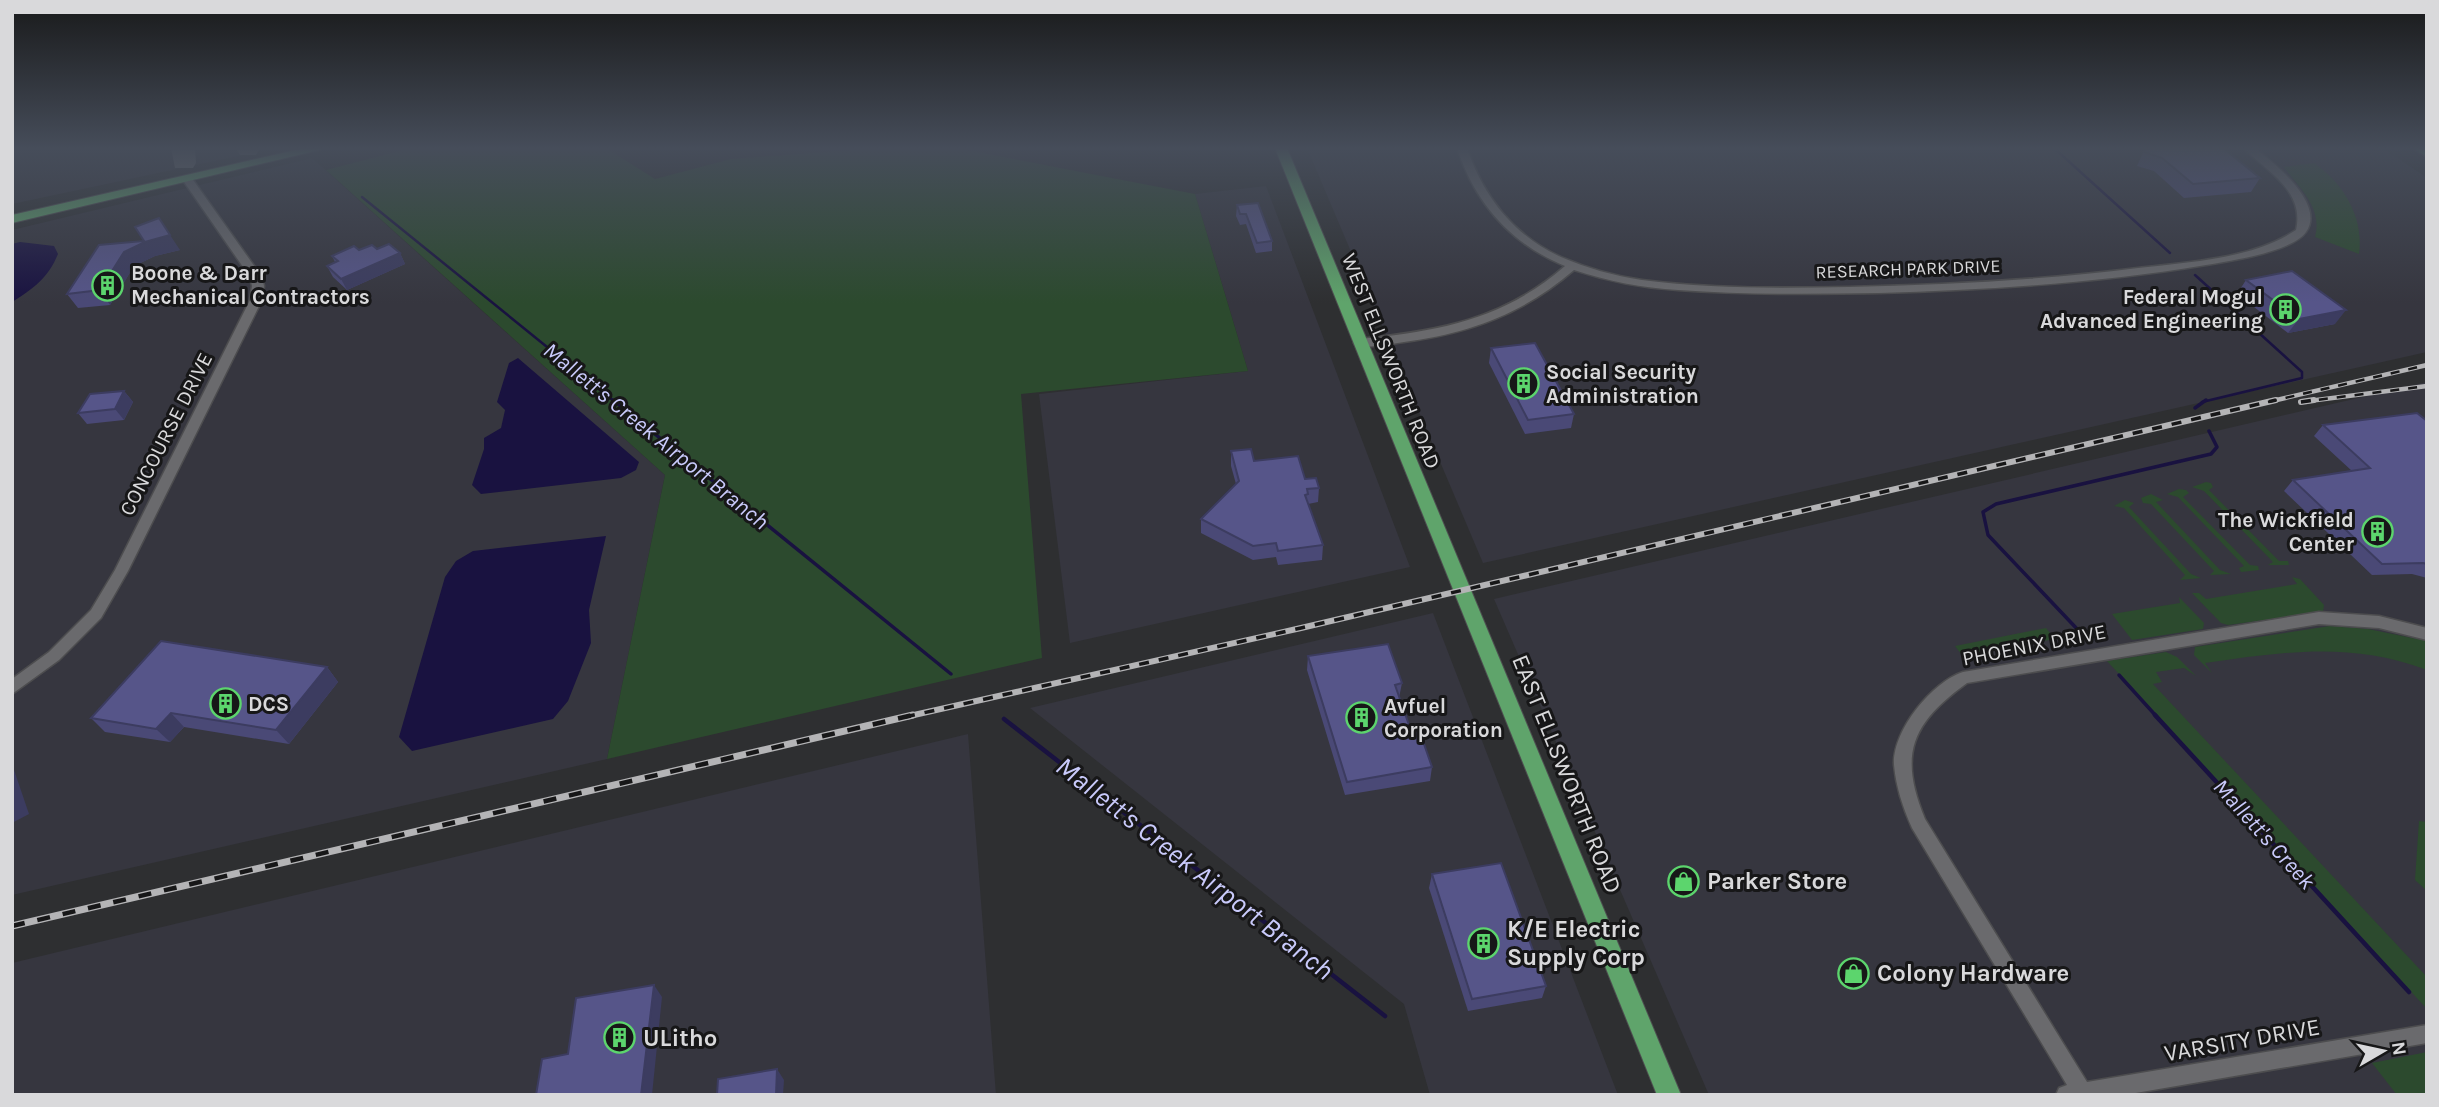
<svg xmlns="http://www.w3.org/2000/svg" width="2439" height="1107" viewBox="0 0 2439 1107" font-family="Karla,sans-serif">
<rect width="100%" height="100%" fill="#2e2f31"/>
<g fill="#36363f">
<path d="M12 148H276L12 204Z"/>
<path d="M1307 148H2383L2427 178V352L1483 563Z"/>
<path d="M312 158 665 475 607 759 12 895V230Z"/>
<path d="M1266 186 1410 567 1070 643 1039 394 1248 371 1195 194Z"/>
<path d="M2427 382V1095H1709L1494 599Z"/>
<path d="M1433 613 1618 1095H1430L1404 1004 1030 708Z"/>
<path d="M968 734 996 1095H12V963Z"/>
</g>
<g fill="#2c4a2e">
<path d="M411 148H606L655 179 731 159 878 148H957L1195 194 1248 371 1021 394 1042 658 607 759 665 475 326 170Z"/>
<path d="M2314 163C2344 184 2364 217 2359 254L2315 237C2323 207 2299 188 2284 167Z"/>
<path d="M2206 482 2211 483 2213 487 2209 490 2279 561H2288L2289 565H2268L2273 562 2204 491 2192 487Z"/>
<path d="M2179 489 2186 490 2189 493 2183 497 2250 565 2258 566 2259 570 2241 572 2239 568 2244 566 2178 497 2167 494Z"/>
<path d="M2151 494 2163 500 2156 502 2220 570 2231 574 2210 575 2214 571 2151 504 2143 503 2141 498Z"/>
<path d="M2125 500 2134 503 2129 507 2191 574 2201 578 2180 580 2185 575 2124 508 2114 506Z"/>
<path d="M2292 577 2300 579 2324 605 2323 612 2228 625 2221 623 2192 593H2199L2206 599 2297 584Z"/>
<path d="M2179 597 2204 623 2203 629 2132 640 2112 614 2180 603Z"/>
<path d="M2330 626 2368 629 2427 641V670C2350 641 2283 652 2205 663L2212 673 2194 655 2195 647Z"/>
<path d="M2046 628 2055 639 1962 655 1955 646Z"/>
<path d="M2166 652 2177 657 2196 676 2184 668 2156 672 2162 682 2153 684 2427 977V1009L2107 661Z"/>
<path d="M2419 821 2427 822V891L2415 880Z"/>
<path d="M2427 1052V1095H2397L2372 1063Z"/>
</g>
<g fill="#191240">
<path d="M20 242 54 246 58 254C48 278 34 288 12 302V244Z"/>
<path d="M518 358 639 462 636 470 621 478 481 494 472 485 484 449V438L501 428 505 410 497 402 509 363Z"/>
<path d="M606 536 589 610 591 643 568 701 553 719 412 751 399 737 445 577 456 561 473 551Z"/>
</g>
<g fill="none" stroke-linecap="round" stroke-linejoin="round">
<g stroke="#191240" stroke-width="2.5">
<path d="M2054 148 2170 253"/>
<path d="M362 197 615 402"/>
<path d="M2195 275 2302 372V378L2202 402"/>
</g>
<g stroke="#191240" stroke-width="3.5">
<path d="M613 400 951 674"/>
<path d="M2195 408 2206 400"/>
<path d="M2079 631 1988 535 1983 512 1996 504 2211 454 2217 447 2209 431"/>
<path d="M2119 675 2157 717"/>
</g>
<g stroke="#191240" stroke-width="4.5">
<path d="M2155 715 2409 992"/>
<path d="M1004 719 1385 1016"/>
</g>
<g fill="#717274" fill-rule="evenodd">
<path d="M171 148H195L196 163 193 168H175Z"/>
<path d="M236 148H260L256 155H240Z"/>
</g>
<defs>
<g id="minor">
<path d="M1457 148H1467C1483 196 1514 236 1561 257 1587 268 1614 276 1642 280 1710 289 1780 288 1848 287 1945 285 2042 280 2138 268 2190 262 2252 259 2296 230 2305 191 2267 171 2243 148H2255C2274 163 2326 204 2306 232 2292 252 2230 261 2206 265 2099 283 1988 290 1879 293 1812 294 1745 295 1678 290 1642 288 1608 281 1574 270 1523 314 1470 333 1404 342 1389 344 1371 348 1356 346L1354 343 1356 340 1360 339C1439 331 1503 320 1565 266 1511 244 1475 203 1457 148Z"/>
<path d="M187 176 191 177 262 277 264 286 262 300 128 571 101 618 59 660 12 694V679L49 652 91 610 115 570 250 300 252 286 250 277 182 179Z"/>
<path d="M2319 612 2379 616 2427 628V640L2379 628 2319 624 1967 683C1912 723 1898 754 1925 819L2087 1082 2427 1025V1043L2124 1095H2056L2059 1088 2067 1085 1912 828C1903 808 1896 787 1894 765 1892 731 1932 682 1963 672Z"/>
</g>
<g id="major">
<path d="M304 148H328L12 223V215Z"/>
<path d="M1275 148H1287L1681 1095H1657Z"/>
</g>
<path id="highway" d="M2413 148H2427V157Z"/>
</defs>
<use href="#minor" stroke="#4d4d4f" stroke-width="3"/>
<use href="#major" stroke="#4d4d4f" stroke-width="2"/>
<use href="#highway" stroke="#4d4d4f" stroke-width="3"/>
<use href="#minor" fill="#6a6a6d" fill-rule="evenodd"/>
<use href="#major" fill="#5fa46b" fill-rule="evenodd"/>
<use href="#highway" fill="#58cb69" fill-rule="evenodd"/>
<defs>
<g id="rail-far2">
<path d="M2268 402 2427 365"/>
<path d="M2301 402 2427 386"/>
</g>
<g id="rail-far1">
<path d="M2301 402 2314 400"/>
<path d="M905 717 1301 628 2276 400"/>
</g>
<path id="rail" d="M12 926 913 715"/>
</defs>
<use href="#rail-far2" stroke="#b4b4b6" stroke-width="4.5"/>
<use href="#rail-far1" stroke="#b4b4b6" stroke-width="6"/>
<use href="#rail" stroke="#b4b4b6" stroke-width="7"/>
<use href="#rail-far2" stroke="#171718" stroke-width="2.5" stroke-dasharray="9" stroke-linecap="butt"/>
<use href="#rail-far1" stroke="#171718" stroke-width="3.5" stroke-dasharray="10" stroke-linecap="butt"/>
<use href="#rail" stroke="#171718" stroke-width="4.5" stroke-dasharray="13" stroke-linecap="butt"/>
</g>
<g fill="#4a4976">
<path d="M2145 148H2223L2260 178 2251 192 2184 198 2154 171 2137 166Z"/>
<path d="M1258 203 1272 241V251L1256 253 1246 224 1240 225 1236 216 1237 205Z"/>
<path d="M144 241 180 250 155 256 134 266 110 305 78 308 67 294Z"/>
<path d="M377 249 400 253 405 264 347 290 333 277 327 266 335 262 332 256 359 250Z"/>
<path d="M2246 280 2335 324 2288 333 2237 294Z"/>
<path d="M1491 348 1574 414 1571 428 1525 434 1489 363Z"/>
<path d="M124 391 133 402 124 420 87 424 78 413Z"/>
<path d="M2427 421V578L2412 574 2372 575 2284 491 2293 480 2352 471 2314 436 2323 425Z"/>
<path d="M1231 451 1305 479 1319 488 1318 502 1308 504 1323 545 1322 560 1278 565 1276 557 1253 560 1201 533V519L1236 484 1231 466Z"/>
<path d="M1308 656 1402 683 1399 698 1409 725 1432 767 1430 781 1345 795 1307 670Z"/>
<path d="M327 667 338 682 289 744 184 727 170 742 105 732 91 718Z"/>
<path d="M1432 874 1546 986 1542 998 1468 1011 1429 888Z"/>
</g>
<g fill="#3c3c60">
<path d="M170 235 180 250 155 256 134 266 110 305 100 290 124 252 145 242Z"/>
<path d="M400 253 405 264 347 290 341 279Z"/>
<path d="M2346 310 2335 324 2288 333 2299 319Z"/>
<path d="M124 391 133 402 124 420 115 409Z"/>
<path d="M327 667 338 682 289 744 276 730Z"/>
<path d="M171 713 184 727 170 742 156 729Z"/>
<path d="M12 764 29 814 12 823Z"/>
<path d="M654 985 662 997 652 1095H641Z"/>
<path d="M777 1069 784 1080 783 1095H776Z"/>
</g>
<g fill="#565589" stroke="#3c3c60" stroke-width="2">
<path d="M2146 148H2223L2260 178 2193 184 2162 158 2144 152Z"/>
<path d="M1258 203 1272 241 1257 243 1246 214H1240L1237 205Z"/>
<path d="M159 218 170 235 145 242 124 252 100 290 67 294 99 245 144 241 135 227Z"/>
<path d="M389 244 400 253 341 279 327 266 338 261 332 256 354 246 359 250 372 245 377 249Z"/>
<path d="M2292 271 2346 310 2299 319 2246 280Z"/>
<path d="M1535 343 1574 414 1528 420 1491 348Z"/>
<path d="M124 391 115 409 78 413 90 394Z"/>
<path d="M2417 413 2427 421V564L2423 563 2382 564 2293 480 2370 468 2323 425Z"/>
<path d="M1251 449 1254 461 1298 456 1305 479 1316 478 1319 488 1307 489 1308 494 1305 495 1323 545 1278 551 1276 543 1253 546 1201 519 1239 481 1231 451Z"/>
<path d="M161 641 327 667 276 730 171 713 156 729 91 718Z"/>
<path d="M1388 644 1402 683 1395 685 1409 725 1417 724 1432 767 1347 782 1308 656Z"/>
<path d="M1501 863 1546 986 1472 999 1432 874Z"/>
<path d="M654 985 641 1095H536L542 1059 568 1054 576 998Z"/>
<path d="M777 1069 776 1095H717L718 1079Z"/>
</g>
<linearGradient id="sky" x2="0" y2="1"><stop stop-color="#191a1b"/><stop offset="0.49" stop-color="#464d5a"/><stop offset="1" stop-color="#464d5a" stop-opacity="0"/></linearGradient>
<rect width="2439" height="303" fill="url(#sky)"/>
<defs>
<symbol id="building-ring" viewBox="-11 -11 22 22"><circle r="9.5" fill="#171718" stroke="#5cd56d" stroke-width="1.5"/><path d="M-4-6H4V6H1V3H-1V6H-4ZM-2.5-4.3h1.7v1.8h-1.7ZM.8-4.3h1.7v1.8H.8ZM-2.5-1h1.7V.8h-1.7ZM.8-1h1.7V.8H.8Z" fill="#5cd56d"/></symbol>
<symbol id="shop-ring" viewBox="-11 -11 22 22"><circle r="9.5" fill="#171718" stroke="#5cd56d" stroke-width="1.5"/><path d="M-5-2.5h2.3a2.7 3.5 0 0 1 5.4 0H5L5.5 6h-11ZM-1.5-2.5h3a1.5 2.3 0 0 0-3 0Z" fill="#5cd56d"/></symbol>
</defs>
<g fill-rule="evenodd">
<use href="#building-ring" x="90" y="268" width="35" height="35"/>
<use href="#building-ring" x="2268" y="292" width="35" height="35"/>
<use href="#building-ring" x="1506" y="366" width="35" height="35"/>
<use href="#building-ring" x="2360" y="514" width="35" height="35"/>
<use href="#building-ring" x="208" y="686" width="35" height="35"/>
<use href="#building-ring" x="1344" y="700" width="35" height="35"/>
<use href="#shop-ring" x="1666" y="864" width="35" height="35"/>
<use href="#building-ring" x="1466" y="926" width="35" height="35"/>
<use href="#shop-ring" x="1836" y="956" width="35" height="35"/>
<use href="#building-ring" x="602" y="1020" width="35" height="35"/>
</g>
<g text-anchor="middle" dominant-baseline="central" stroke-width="6" stroke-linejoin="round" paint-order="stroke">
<g font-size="18" fill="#d9d9db" stroke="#171718">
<text transform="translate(1908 269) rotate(-2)">RESEARCH PARK DRIVE</text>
</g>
<g font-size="21" font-weight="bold" fill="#d9d9db" stroke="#171718" text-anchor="start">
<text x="131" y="273">Boone &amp; Darr<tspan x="131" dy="24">Mechanical Contractors</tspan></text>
<text x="2263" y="297" text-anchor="end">Federal Mogul<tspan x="2263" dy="24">Advanced Engineering</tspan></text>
<text x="1546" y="372">Social Security<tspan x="1546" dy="24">Administration</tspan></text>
<text x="2354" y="520" text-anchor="end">The Wickfield<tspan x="2354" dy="24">Center</tspan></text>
<text x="248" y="704">DCS</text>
<text x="1384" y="706">Avfuel<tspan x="1384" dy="24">Corporation</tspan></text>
</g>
<g font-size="21" fill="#d9d9db" stroke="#171718">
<text transform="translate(1391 361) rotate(68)">WEST ELLSWORTH ROAD</text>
<text transform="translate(166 434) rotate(-63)">CONCOURSE DRIVE</text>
<text transform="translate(2034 645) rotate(-11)">PHOENIX DRIVE</text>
</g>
<g font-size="23" font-style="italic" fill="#c9cafb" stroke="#171718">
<text transform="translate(656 436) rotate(39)">Mallett's Creek Airport Branch</text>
<text transform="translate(2264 834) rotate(48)">Mallett's Creek</text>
</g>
<g font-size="24" fill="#d9d9db" stroke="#171718">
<text transform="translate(1567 774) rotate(68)">EAST ELLSWORTH ROAD</text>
<text transform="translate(2242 1040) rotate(-10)">VARSITY DRIVE</text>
</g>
<g font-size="24" font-weight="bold" fill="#d9d9db" stroke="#171718" text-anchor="start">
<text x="1707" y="881">Parker Store</text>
<text x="1507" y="929">K/E Electric<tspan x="1507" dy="28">Supply Corp</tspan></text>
<text x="1877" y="973">Colony Hardware</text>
<text x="643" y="1038">ULitho</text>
</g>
<g font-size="28" font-style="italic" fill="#c9cafb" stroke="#171718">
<text transform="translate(1195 868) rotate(38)">Mallett's Creek Airport Branch</text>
</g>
</g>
<rect width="2439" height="1107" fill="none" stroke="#d9d9db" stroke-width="28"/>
<g transform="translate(2383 1051) rotate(81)" stroke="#171718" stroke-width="5" paint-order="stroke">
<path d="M0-5L12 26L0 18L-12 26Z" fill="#d9d9db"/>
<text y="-10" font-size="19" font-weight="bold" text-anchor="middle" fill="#d9d9db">N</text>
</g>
</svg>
